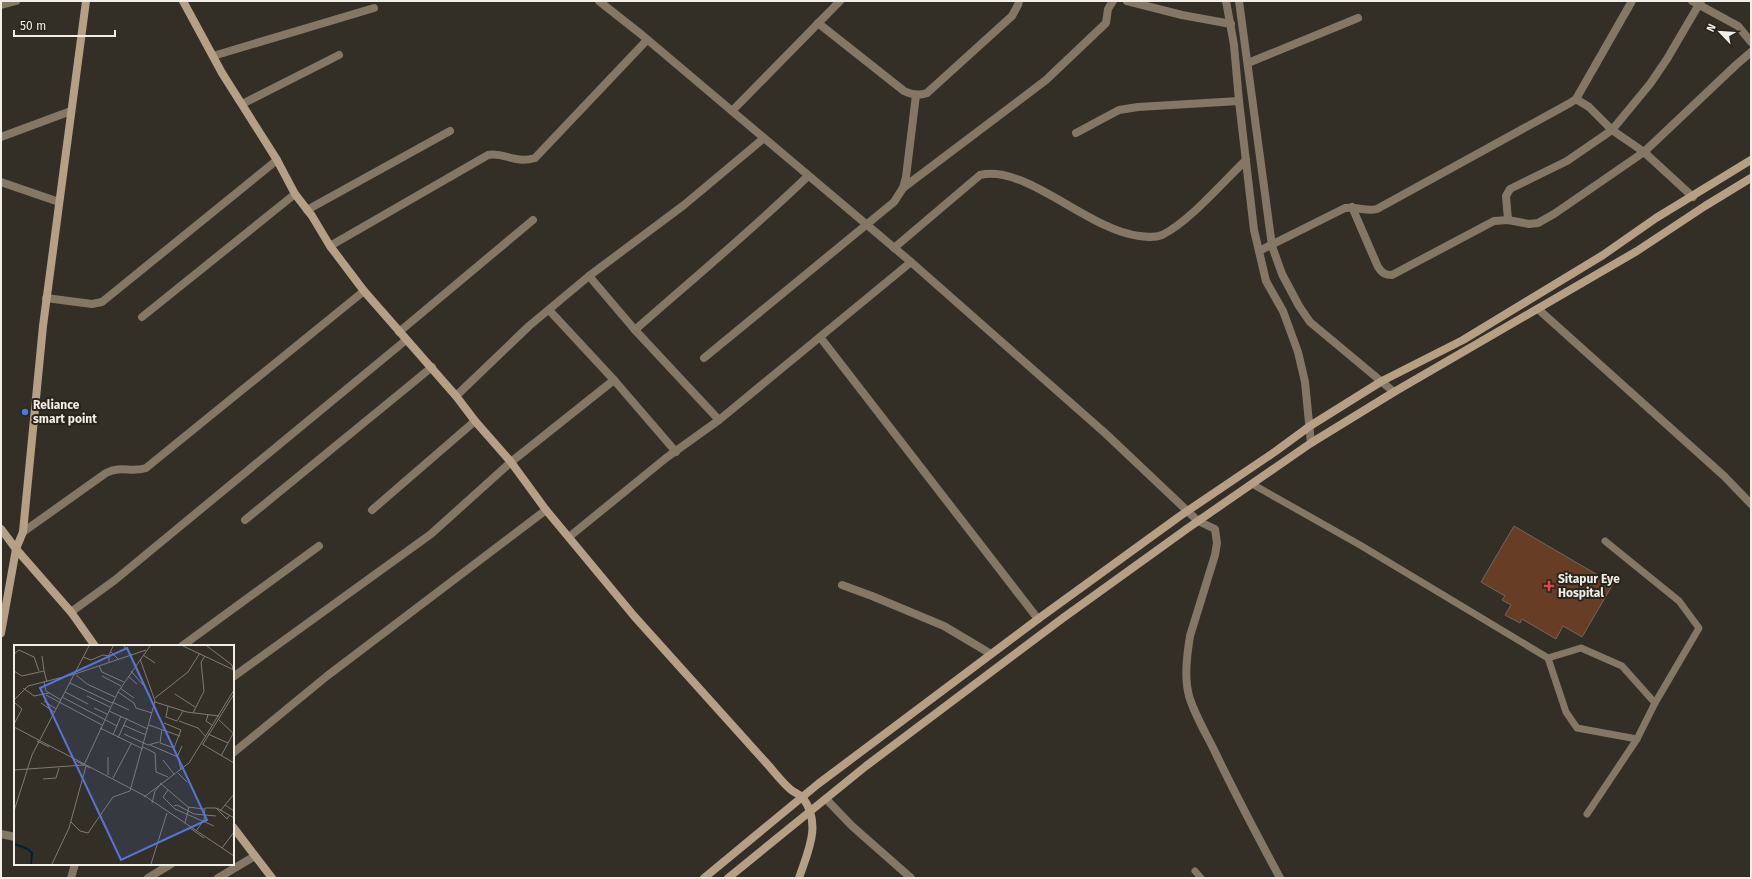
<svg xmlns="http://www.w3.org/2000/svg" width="1752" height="879" viewBox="0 0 1752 879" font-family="'Fira Sans',sans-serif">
<rect width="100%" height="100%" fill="#332e26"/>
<path fill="#673e25" stroke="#706660" d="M1514 526 1613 584 1582 637 1563 626 1556 639 1522 619 1520 623 1505 615 1511 605 1502 600 1505 596 1481 582Z"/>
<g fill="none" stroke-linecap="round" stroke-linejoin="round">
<g stroke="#857766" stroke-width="7">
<path d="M1252 484 1360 545 1548 658 1566 712 1577 728 1637 739 1587 814"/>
<path d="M1605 541 1679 601 1699 628 1655 703"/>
<path d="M1548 658 1581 648 1622 666 1655 703 1637 739"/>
<path d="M1195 871 1201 878"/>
</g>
<g stroke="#857766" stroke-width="8">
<path d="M599 1 642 35 911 262 1105 433 1198 521 1215 529 1217 543 1215 555 1190 636C1187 655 1184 677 1189 696 1195 716 1207 735 1216 754 1236 796 1258 837 1280 878"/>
<path d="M1127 1 1182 15 1231 24"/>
<path d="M1226 1 1234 45 1239 101 1254 230 1266 281 1283 311 1298 352 1305 382 1311 443"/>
<path d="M1239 1 1272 246 1282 274 1299 306 1310 322 1394 392"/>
<path d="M1692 1 1738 26 1751 42"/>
<path d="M1 5 16 1"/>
<path d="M818 23 904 91C912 95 919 96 927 93L1012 16 1018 5 1019 1"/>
<path d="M213 56 374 8"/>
<path d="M1248 63 1358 18"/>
<path d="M1576 99 1589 107 1612 130 1644 152 1693 197"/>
<path d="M242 104 339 55"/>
<path d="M732 111 840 1"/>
<path d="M1076 133 1119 110 1138 107 1239 101"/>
<path d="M1 137 71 111"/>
<path d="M1 182 59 202"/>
<path d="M903 188 1046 80 1106 23 1108 9 1113 1"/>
<path d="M1352 207 1378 267C1382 273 1385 275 1392 275L1494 221 1508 220 1529 224 1538 223 1554 214 1644 152 1736 65 1751 52"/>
<path d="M307 210 450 131"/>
<path d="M1508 220 1506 196 1510 189 1567 161 1612 130 1650 84 1667 59 1701 1"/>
<path d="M330 246 488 155C505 152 514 164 535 158L647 40"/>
<path d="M894 248 980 175C1026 164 1088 230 1139 236 1147 237 1154 238 1162 235 1189 222 1224 181 1246 160"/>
<path d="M1259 251 1345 208C1356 206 1366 212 1377 209L1570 103 1576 99 1632 1"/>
<path d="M589 276 635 330 719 420"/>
<path d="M46 298 92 304 102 302 277 160"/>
<path d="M1538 309 1724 476 1751 504"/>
<path d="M549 310 614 380 676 452"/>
<path d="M142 317 295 194"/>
<path d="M635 330C693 279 753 229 808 176"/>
<path d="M399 332 533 220"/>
<path d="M820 337 1038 619"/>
<path d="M704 358 894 202 903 188 906 177 916 95"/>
<path d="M456 396 529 326 589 276 684 205 764 138"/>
<path d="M372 510 475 421"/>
<path d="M245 520 432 367"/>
<path d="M23 532 106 473C122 465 130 473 146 468L364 291"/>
<path d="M569 537 666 458 719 420 911 262"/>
<path d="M842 585 872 596 944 626 991 654"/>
<path d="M71 612 115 580 406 340"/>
<path d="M182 646 319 546"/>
<path d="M233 677 431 534 511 462 614 380"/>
<path d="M233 753 327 676 546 510"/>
<path d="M826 799 852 826 911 878"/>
<path d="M1 834 15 837"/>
<path d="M71 878 75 864"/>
<path d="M148 878 171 864"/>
<path d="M218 878 255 856"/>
</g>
<g stroke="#b6a085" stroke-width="8">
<path d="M183 1 222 73 277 160 295 194 312 216 330 246 364 291 456 396 475 421 511 462 546 510 634 616 769 766C776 774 782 782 790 789 794 793 800 794 803 798 822 824 808 851 799 878"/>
<path d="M1 529 16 549 71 612 95 646"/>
<path d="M1 633 16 549 23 532 43 326 86 1"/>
<path d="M233 827 272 878"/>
<path d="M704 878 818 784 1038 619 1180 516 1276 451 1310 426 1382 381 1463 340 1603 255 1656 218 1751 160"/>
<path d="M728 878 866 766 1063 618 1188 528 1311 443 1394 392 1637 251 1705 206 1751 178"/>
</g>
</g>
<circle fill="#3f7fe0" stroke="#29241c" stroke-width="1.5" cx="25" cy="412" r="4"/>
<path fill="#e0444e" stroke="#29241c" stroke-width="1.5" d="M1547 580h4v4h4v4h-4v4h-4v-4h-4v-4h4z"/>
<g text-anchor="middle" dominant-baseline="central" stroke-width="4" stroke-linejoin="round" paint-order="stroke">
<g font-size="12" font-weight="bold" fill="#f1eee8" stroke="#29241c" text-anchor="start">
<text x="33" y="405">Reliance<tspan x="33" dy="14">smart point</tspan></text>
<text x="1558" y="579">Sitapur Eye<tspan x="1558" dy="14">Hospital</tspan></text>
</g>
</g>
<g transform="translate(14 645)">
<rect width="220" height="220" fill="#332e26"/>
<path fill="none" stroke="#01222a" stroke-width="2" d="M0 199 14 204 18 208 17 219"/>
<path fill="none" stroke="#7f7b74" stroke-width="1" d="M110 1 118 11M169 1 220 25M193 1 218 20 219 25M96 6 105 15M0 9 5 5 20 12 25 26M129 10 141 18M28 11 30 26M69 12 77 15 89 10 95 11M95 18V10L99 1M85 21 88 27 110 37M0 26 8 31 30 26 33 37M117 26 129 40M62 30 73 39 101 52M88 31 107 41M114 31 123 39M30 37 32 46 47 55M56 38 98 58M9 43 20 51 35 48M106 43 120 53M51 47 74 59M104 47 120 58 122 63 138 68M161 49 181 62M32 50 88 80M73 51 96 62M48 52 103 81M141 53 174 27 186 8M0 55 14 41 61 29 132 5M30 56 42 64M0 57 8 64 0 79M98 57 115 65M141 57 173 67 205 71M27 58 40 67M154 61 152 72 163 76 169 66M80 63 93 69M95 66 134 84M179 68 190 46 187 17 191 11M194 70 192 76 198 80M204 74 220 89M165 76 184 83 192 92M109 80 132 90M135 80 166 91M0 82 131 151 220 211M86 83 129 104M148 84 146 98 160 103 167 85 150 78M110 89 134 100 145 97M194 89 214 98M99 90 107 71M104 93 113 73M23 96 35 102M188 99 220 118M189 99 220 49M136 100 164 112 167 125M129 102 141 108 142 127 154 132M207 111 220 87M94 112V130M163 112 168 101M149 115 160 129M62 116 76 123M0 125 70 120 104 47 136 1M164 128 173 137M99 133 117 99M29 134 42 133 45 123M146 138 174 162 190 164M154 145 149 152 161 164 200 181M130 152 175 118 220 45M138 158 141 146 147 139M211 160 220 149M160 161 163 160 180 169 202 171M203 163 220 173M0 166 18 110 75 1M206 166 211 160 220 166M57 177 66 186 74 188 99 152 116 146 141 56 126 14M171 178 175 162M176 183 190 193M182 186 190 175 191 163H202L213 174 215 171M208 203 220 187M38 219 55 183 72 121M137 219 153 168"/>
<path fill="#5276dc" fill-opacity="0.15" stroke="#5276dc" stroke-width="2" d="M113 3 193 175 107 215 26 43Z"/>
<rect width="220" height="220" fill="none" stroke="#f1eee8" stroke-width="2"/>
</g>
<rect width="1752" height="879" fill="none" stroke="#f1eee8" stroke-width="4"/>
<g transform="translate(1720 32) rotate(295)" stroke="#29241c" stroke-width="3" paint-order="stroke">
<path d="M0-3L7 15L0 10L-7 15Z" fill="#f1eee8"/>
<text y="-6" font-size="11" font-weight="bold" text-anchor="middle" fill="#f1eee8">N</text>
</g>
<path d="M14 30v6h101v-6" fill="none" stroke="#f1eee8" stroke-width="2"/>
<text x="20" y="30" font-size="12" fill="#f1eee8" stroke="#29241c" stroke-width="3" paint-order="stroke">50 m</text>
</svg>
